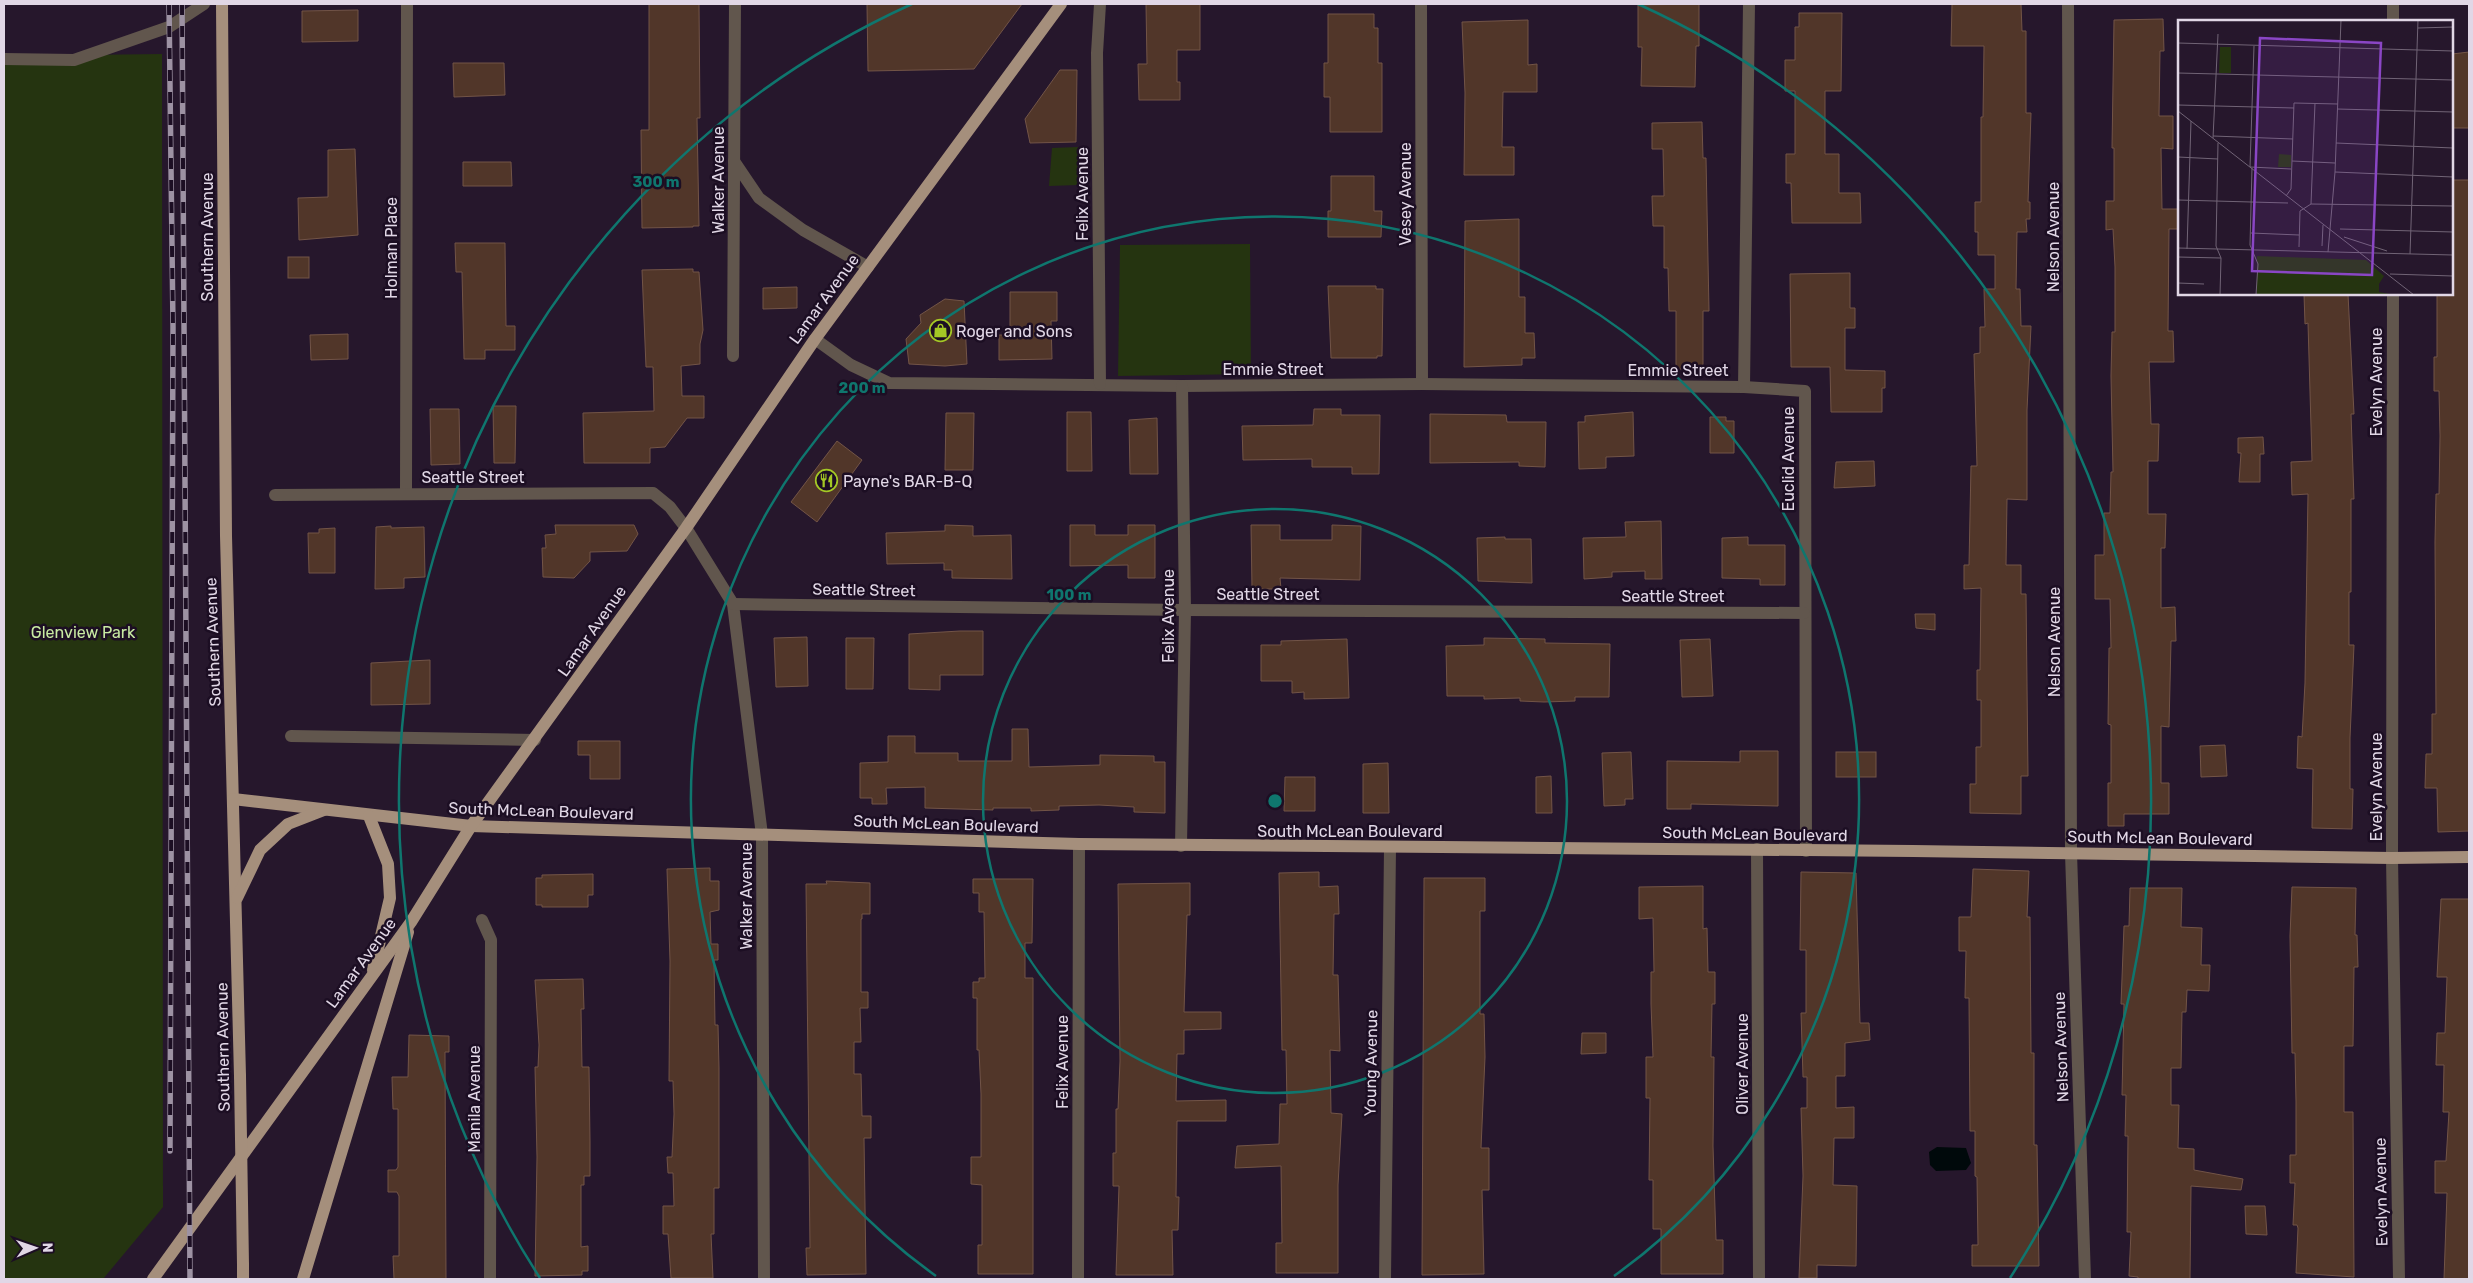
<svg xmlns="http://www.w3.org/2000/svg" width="2473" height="1283" viewBox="0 0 2473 1283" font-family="Rubik,sans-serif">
<rect width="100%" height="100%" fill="#26172c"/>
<g fill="#253410">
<path d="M162 54 163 1207 103 1279H4V56Z"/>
<path d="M1078 147V185L1049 186 1052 148Z"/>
<path d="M1250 244 1251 374 1118 376 1120 245Z"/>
</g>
<path fill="#00090b" d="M1937 1147 1966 1148 1971 1163 1966 1170 1936 1171 1930 1165 1929 1152Z"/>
<g fill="#513629" stroke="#725447">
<path d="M649 4H699L700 118H697L699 226H693V227L642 228 641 130H649Z"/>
<path d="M867 4H1022L974 69 868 71Z"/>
<path d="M1146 4H1200V50H1177V82H1180V100H1139L1138 64H1147Z"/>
<path d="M1699 4V46H1696L1695 87 1641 86 1642 47H1638V5Z"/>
<path d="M1952 4H2021L2022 31H2026V113H2031L2028 202H2030V219H2026L2027 232H2017L2016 289H2020L2021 326H2031L2027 410V500L2007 499 2006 565H2021V594H2026L2028 776H2021V814L1970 813V784H1976V747H1981V700H1977V670H1980L1981 588 1964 589V565H1969L1971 466H1977L1974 354 1980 353V327H1985L1984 289H1995V255H1978V232H1975V202H1981V117H1983L1984 46H1951Z"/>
<path d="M358 10V41L302 42V11Z"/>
<path d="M1799 13H1842L1841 91H1825V154H1839V193H1860L1861 223H1792L1791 183H1786V154H1795V91H1785V60H1795V27H1799Z"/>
<path d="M1328 14H1374V28H1378V63H1382V132H1330V97H1324V63H1328Z"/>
<path d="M2163 19 2164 51H2160L2159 116H2173V149L2161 148 2162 209H2179V229H2169L2168 331H2173L2174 362H2149L2151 424H2159L2158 461H2148V514H2166L2165 548H2161V608L2175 607 2176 641H2171L2169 727 2161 726V783H2169V814H2124V826H2108V783H2111V725L2108 724 2109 648H2111L2110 599H2095V555H2104V513H2110L2111 472H2113L2111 376 2112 332H2115V267L2113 229 2106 230V201H2114V148H2112L2114 20Z"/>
<path d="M1528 20V65L1537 64V92H1503L1502 147H1514V175H1464L1465 93 1462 22Z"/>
<path d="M2469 52V128H2452V54Z"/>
<path d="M453 63H504L505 95 454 97Z"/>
<path d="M1060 70H1077L1076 142 1030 143 1025 119Z"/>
<path d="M1702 122 1703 158H1706L1709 311H1703V369H1676V311H1669L1668 268H1664V226H1653L1652 196H1664L1663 149H1652V123Z"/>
<path d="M355 149 358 235 299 240 298 198 328 197V150Z"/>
<path d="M463 162H511L512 186H463Z"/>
<path d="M1331 176H1374V211H1382L1381 237H1328V211H1331Z"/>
<path d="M2452 180H2469V831L2438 832 2437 788H2425L2426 754H2432V714H2436L2435 542 2436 494H2439L2440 436 2439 391H2434V357H2437V294H2452Z"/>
<path d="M1519 219V297H1525V333H1534L1535 358H1522V365L1464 367 1465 221Z"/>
<path d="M455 243H505L506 326H515V350H485V359H464L462 272H456Z"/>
<rect x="288" y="257" width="21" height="21"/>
<path d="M693 269V272H699L703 330 700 344V364L681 366 682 396H704V418H687L665 447 650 448V463H584L583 413 654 411 653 367H646L642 270Z"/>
<path d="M1850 273V308H1855V328H1845V370L1885 371V388H1882V412H1831L1830 367H1791L1790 274Z"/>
<path d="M1328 286H1376V289H1383L1382 356H1377V358H1331Z"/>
<path d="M797 287V308L763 309V288Z"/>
<path d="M1010 292H1057V321H1051L1052 359 999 360V335H1010Z"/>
<path d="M2304 294H2348L2354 414H2351L2354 499H2351V592H2349V645H2354L2350 738V789H2353L2352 829 2312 828 2313 769 2297 768 2298 736 2302 737 2305 683 2308 494 2292 495 2291 462 2312 461 2308 323 2305 324Z"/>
<path d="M945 299 964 301 967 364 945 366 909 364 906 339 921 323 920 315Z"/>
<path d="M348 334V359L311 360 310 335Z"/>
<path d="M493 406H516L515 463H494Z"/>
<path d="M430 409H459L460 464 431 465Z"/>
<path d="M1314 409H1341V415H1380L1379 474H1352V467H1312V459L1243 460 1242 426 1313 425Z"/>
<path d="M1067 412H1091L1092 471H1067Z"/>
<path d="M1633 412 1634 456 1606 457V468L1579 469 1578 422H1585V416Z"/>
<path d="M946 413H974L973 470H945Z"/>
<path d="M1430 414 1506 415 1507 422H1546L1545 467 1519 466V462L1430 463Z"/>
<path d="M1710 417H1726V421H1734V453H1710Z"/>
<path d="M1157 418 1158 474H1130L1129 420Z"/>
<path d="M2263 437 2264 454H2260V482H2239L2241 453H2238V438Z"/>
<path d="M837 441 862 460 817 522 791 502Z"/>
<path d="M1874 461 1875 486 1834 488 1836 462Z"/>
<path d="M1661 521 1662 579H1645V571L1612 572V577L1584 579 1583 538 1626 537 1625 522Z"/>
<path d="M555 525H634L638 534 627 551 590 552V561L574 578 543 577 542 548H546L545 535 556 534Z"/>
<path d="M945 525 973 526V536L1011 535 1012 579 952 578V570H944V563L887 564 886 533 945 531Z"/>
<path d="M1070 525H1095V535H1128V525H1155V578H1128V565L1070 566Z"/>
<path d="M1251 525H1280V540H1332V525L1361 526 1360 580 1280 578 1281 589H1252Z"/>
<path d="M391 526V528L424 527 425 577 404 578V588L375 589 376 527Z"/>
<path d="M335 528V573H309L308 533H319V529Z"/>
<path d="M1505 537V539H1531L1532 583 1478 581 1477 538Z"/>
<path d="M1748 537V545H1785V585H1760V579L1722 578V538Z"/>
<path d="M1915 614H1935V630L1916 628Z"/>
<path d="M960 631H983V675H940V690L909 689V634Z"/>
<path d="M807 637 808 686 776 687 774 638Z"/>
<path d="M846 638H874L873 689H846Z"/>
<path d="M1484 638 1545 639V643L1610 644 1609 697H1575V701L1544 702 1520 701V698L1484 699V696H1447L1446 646 1484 645Z"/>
<path d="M1347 639 1349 698 1304 699V692L1292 693V681H1261V645H1281V641Z"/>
<path d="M1710 639 1713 696 1682 697 1680 640Z"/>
<path d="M430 660V704L371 705V663Z"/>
<path d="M1012 729H1028L1029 767 1100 765V755L1154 756V762H1165V813L1134 812V807L1099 805 1059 806V810L1031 811V808H993V810L925 808V787L886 788 887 804H872V798H860V763L888 762V736H915V753H958V761H1012Z"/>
<path d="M578 741H620V779H590V755H578Z"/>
<path d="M2225 745 2227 776 2201 777 2200 746Z"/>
<path d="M1740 751H1778V806L1691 804V809H1667V761L1740 762Z"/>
<path d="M1631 752 1633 799H1625V805L1604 806 1602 753Z"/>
<rect x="1836" y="752" width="40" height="25"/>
<path d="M1388 763 1389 813H1363V764Z"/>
<path d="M1551 776 1552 813H1536V777Z"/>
<path d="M1285 777H1315V811H1284Z"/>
<path d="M710 868V881H719V910L710 912 711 944H718V960H714L715 1025H718L719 1068V1188H714V1234H711L713 1278H671L668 1234H663V1206H674L673 1173H668L667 1157H672L674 1114 673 1081H669L670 961 667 869Z"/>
<path d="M1973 869 2029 871 2027 917H2030L2031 1053H2034V1145H2037L2039 1266H1972V1245H1978L1977 1177 1975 1176V1131H1970L1969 998H1965L1966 951H1959V917H1971Z"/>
<path d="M1319 872V887L1338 886 1339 914H1334L1333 975H1338L1340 1051 1330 1050 1331 1113 1342 1114 1338 1185V1273H1276V1243H1282L1281 1166 1235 1168 1237 1146 1279 1144 1280 1104H1287L1286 1050H1282L1279 873Z"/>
<path d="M1801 872 1856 873 1860 1023H1869L1870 1040 1845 1043V1076H1836V1108L1854 1107V1138H1834L1833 1185 1857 1186 1856 1266 1817 1265V1278H1799L1803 1176 1801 1108H1807V1077H1803L1801 1013H1806V950H1800Z"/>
<path d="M593 874V895H588V907H542V905H536V878H542V875Z"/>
<path d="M1424 878H1485V911H1480V1014H1484L1485 1057 1481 1148H1489V1190H1482L1484 1274 1422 1275Z"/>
<path d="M973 879H1033L1032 943H1025V978H1033V1274H978V1245H982V1185L971 1184V1157H981V1094L979 1050H977V998H973V982H979V978H985L984 912H979V893H973Z"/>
<path d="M826 881 870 883V914H862V919H861V992H868V1008H860L861 1042H854V1074H861L862 1116H871V1138H864L866 1274 807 1275 806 1248H810L806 884H827Z"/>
<path d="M1190 883V915H1187L1184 1012H1221V1029L1184 1030V1054H1177L1176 1101 1226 1100V1121H1177L1176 1197H1179L1178 1230H1172L1173 1275H1116L1119 1186H1113V1153H1116V1109H1118L1120 1061 1118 884Z"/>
<path d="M1703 886V929L1707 928 1708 972H1715V1004H1712L1711 1057H1714L1713 1146 1716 1240H1723V1274H1661V1229H1653V1180H1649L1650 1098H1646V1057H1653L1651 1004V972H1654L1653 918 1639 919V887Z"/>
<path d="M2292 887 2356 888 2355 935H2357L2358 967H2354L2353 1046H2344V1112H2353L2354 1277 2296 1273 2298 1228 2297 1225H2293L2295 1183H2290V1155H2296V1102L2295 1053H2292L2290 936Z"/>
<path d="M2130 888H2182L2181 927 2202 928 2201 965H2210L2209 991 2187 990 2186 1012H2182L2181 1068H2171V1105H2179L2178 1148 2194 1149V1170L2243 1179 2241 1190 2191 1186 2190 1279H2138V1277L2129 1276 2131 1232H2127L2128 1136H2125L2126 1095H2122L2124 1004H2121L2124 926H2129Z"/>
<path d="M2441 899H2469V1279H2444L2447 1193H2435V1161H2446L2449 1112H2443L2444 1065H2436L2437 1033H2445L2447 977H2437Z"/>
<path d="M583 979 584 1009H581L582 1067H589L590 1142V1176H584V1185H581V1247L588 1246V1271H582V1275L535 1276 537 1157 535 1067H538L539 1045 535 980Z"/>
<path d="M1582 1033H1606V1053L1581 1054Z"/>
<path d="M409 1035 449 1036V1052H445L446 1279H394L393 1256H399V1196L397 1192H388V1170H396L398 1167V1109H393L392 1077H408Z"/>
<path d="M2245 1206H2265L2267 1235 2246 1234Z"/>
</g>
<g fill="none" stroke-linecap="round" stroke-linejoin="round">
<g stroke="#61564d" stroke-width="12">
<path d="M1421 4 1422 384"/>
<path d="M2068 4 2071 853 2085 1279"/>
<path d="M2393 21V4"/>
<path d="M4 59 74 60 169 27 204 4"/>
<path d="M734 161 759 198 803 230 868 267"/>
<path d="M2393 294 2392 858 2399 1279"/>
<path d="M815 339 851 365 889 383 1182 386 1422 384 1744 387 1805 391 1806 851"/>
<path d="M733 356 735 4"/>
<path d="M1100 384 1097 53 1100 4"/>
<path d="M1744 387 1749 4"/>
<path d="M406 493 407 4"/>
<path d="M275 495 653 493 670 507 686 528 733 604 762 835 764 1279"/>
<path d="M733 604 1185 610 1804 613"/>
<path d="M291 736 535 740"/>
<path d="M1181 846 1185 610 1182 386"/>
<path d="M1757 849 1759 1279"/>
<path d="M482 920 491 940 490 1279"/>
<path d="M1078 1279 1079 844"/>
<path d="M1385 1279 1390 848"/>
</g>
<g stroke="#a58f7c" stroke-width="12">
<path d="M222 4 226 536 240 1076"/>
<path d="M233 799 471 826 1079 844 1913 851 2392 858 2469 857"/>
<path d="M369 816 388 864 390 898 373 970"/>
<path d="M237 898 260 850 288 824 324 810"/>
<path d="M243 1265V1279"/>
<path d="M153 1279 411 922 471 826 686 528 815 339 1061 4"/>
<path d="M303 1279 408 932"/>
</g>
<defs>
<g id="rail">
<path d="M169 4 173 327 170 1151"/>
<path d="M182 4 190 1279"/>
</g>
</defs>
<use href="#rail" stroke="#9d92a3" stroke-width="5.5"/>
<use href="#rail" stroke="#1c0e23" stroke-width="4" stroke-dasharray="11" stroke-linecap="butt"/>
<path stroke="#a58f7c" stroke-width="12" d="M240 1076 243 1265"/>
</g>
<g fill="none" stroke="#0f766e" stroke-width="2.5">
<circle cx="1275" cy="801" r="292"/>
<path d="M936 1276A584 584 0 1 1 1614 1276"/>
<path d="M540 1278A876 876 0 0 1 912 4M1638 4A876 876 0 0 1 2010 1278"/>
</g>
<defs>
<symbol id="shop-ring" viewBox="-11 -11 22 22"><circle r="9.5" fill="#1c0e23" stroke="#a4c825" stroke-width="1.5"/><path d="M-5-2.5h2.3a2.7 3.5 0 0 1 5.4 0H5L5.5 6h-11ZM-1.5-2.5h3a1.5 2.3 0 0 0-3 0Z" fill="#a4c825"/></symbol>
<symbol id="restaurant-ring" viewBox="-11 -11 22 22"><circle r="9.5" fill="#1c0e23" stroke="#a4c825" stroke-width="1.5"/><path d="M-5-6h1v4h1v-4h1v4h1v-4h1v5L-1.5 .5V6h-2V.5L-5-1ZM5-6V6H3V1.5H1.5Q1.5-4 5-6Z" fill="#a4c825"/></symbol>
</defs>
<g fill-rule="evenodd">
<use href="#shop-ring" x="928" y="318" width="25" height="25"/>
<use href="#restaurant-ring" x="814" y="468" width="25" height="25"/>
</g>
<g text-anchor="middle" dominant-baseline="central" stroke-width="5" stroke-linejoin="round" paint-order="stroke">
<g font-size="16" fill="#e1d7e6" stroke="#1c0e23">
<text transform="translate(718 180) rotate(-90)">Walker Avenue</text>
<text transform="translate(1082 194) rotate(-90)">Felix Avenue</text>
<text transform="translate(1405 194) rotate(-90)">Vesey Avenue</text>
<text transform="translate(207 237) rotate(-90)">Southern Avenue</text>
<text transform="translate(2053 237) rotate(-90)">Nelson Avenue</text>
<text transform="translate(391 248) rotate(-90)">Holman Place</text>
<text transform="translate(824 299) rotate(-54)">Lamar Avenue</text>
<text x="1273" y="369">Emmie Street</text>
<text x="1678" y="370">Emmie Street</text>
<text transform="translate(2376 382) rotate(-90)">Evelyn Avenue</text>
<text transform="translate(1788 459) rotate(-90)">Euclid Avenue</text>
<text x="473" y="477">Seattle Street</text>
<text transform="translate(864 590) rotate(1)">Seattle Street</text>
<text x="1268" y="594">Seattle Street</text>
<text x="1673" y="596">Seattle Street</text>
<text transform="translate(1168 616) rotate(-90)">Felix Avenue</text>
<text transform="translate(592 631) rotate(-55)">Lamar Avenue</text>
<text transform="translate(213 642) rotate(-92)">Southern Avenue</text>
<text transform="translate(2054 642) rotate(-90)">Nelson Avenue</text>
<text transform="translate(2376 787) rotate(-90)">Evelyn Avenue</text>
<text transform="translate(541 811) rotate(2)">South McLean Boulevard</text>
<text transform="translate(946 824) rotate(2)">South McLean Boulevard</text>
<text x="1350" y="831">South McLean Boulevard</text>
<text transform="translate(1755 834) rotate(1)">South McLean Boulevard</text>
<text transform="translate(2160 838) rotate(1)">South McLean Boulevard</text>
<text transform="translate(746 896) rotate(-90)">Walker Avenue</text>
<text transform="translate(361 963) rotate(-54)">Lamar Avenue</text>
<text transform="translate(223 1047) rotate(-91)">Southern Avenue</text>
<text transform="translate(2061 1047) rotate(-92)">Nelson Avenue</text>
<text transform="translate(1062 1062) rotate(-90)">Felix Avenue</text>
<text transform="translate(1371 1063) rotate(-89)">Young Avenue</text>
<text transform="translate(1742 1064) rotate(-90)">Oliver Avenue</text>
<text transform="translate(474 1099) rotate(-90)">Manila Avenue</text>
<text transform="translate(2381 1192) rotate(-91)">Evelyn Avenue</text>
</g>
<g font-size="16" fill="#e1d7e6" stroke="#1c0e23" text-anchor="start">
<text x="956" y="331">Roger and Sons</text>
<text x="843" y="481">Payne's BAR-B-Q</text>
</g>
<g font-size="16" fill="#c8eba2" stroke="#1c0e23">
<text x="83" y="632">Glenview Park</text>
</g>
</g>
<g transform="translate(2178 20)">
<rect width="275" height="275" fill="#26172c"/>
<path d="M42 27H53V53H41ZM101 134 113 135V147H100ZM79 236 188 240 206 256 201 264V272L217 275H79Z" fill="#253410"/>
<path fill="none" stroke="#716476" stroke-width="1" d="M240 8 275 7M0 23 275 31M76 26 72 147 113 149M0 53 275 60M0 85 116 88M159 89 275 92M0 91 236 275M35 116 115 119M35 118 40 14M40 123 38 226 43 238 42 275M158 123 275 128M0 137 40 139M114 141 157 143M74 148 72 225 80 244 78 275M157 152 275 157M108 176 113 169 116 83 160 84M0 180 110 183M133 184 137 83M162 209 275 212M73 213 121 215M166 217 209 231M144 226 145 205M121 227 122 191 133 184 275 186M0 228 275 235M9 229 13 101M150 232 157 152 163 0M232 234 240 0M0 237 43 238M212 254 275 256M0 263 26 264"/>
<path fill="#8a46c5" fill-opacity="0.15" stroke="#8a46c5" stroke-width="2.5" d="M82 18 203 23 194 255 74 251Z"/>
<rect width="275" height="275" fill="none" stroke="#e1d7e6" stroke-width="2.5"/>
</g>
<circle cx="1275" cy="801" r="8" fill="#0f766e" stroke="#1c0e23" stroke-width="2.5"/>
<g font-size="15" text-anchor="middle" font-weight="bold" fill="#0f766e" stroke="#1c0e23" stroke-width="5" stroke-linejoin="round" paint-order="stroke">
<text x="656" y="187">300 m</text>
<text x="862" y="393">200 m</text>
<text x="1069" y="600">100 m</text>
</g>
<rect width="2473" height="1283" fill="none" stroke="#e1d7e6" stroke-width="10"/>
<g transform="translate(35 1248) rotate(88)" stroke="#1c0e23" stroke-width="4" paint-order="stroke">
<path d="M0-4L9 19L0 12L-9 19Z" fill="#e1d7e6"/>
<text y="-8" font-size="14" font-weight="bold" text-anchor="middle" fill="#e1d7e6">N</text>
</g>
</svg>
